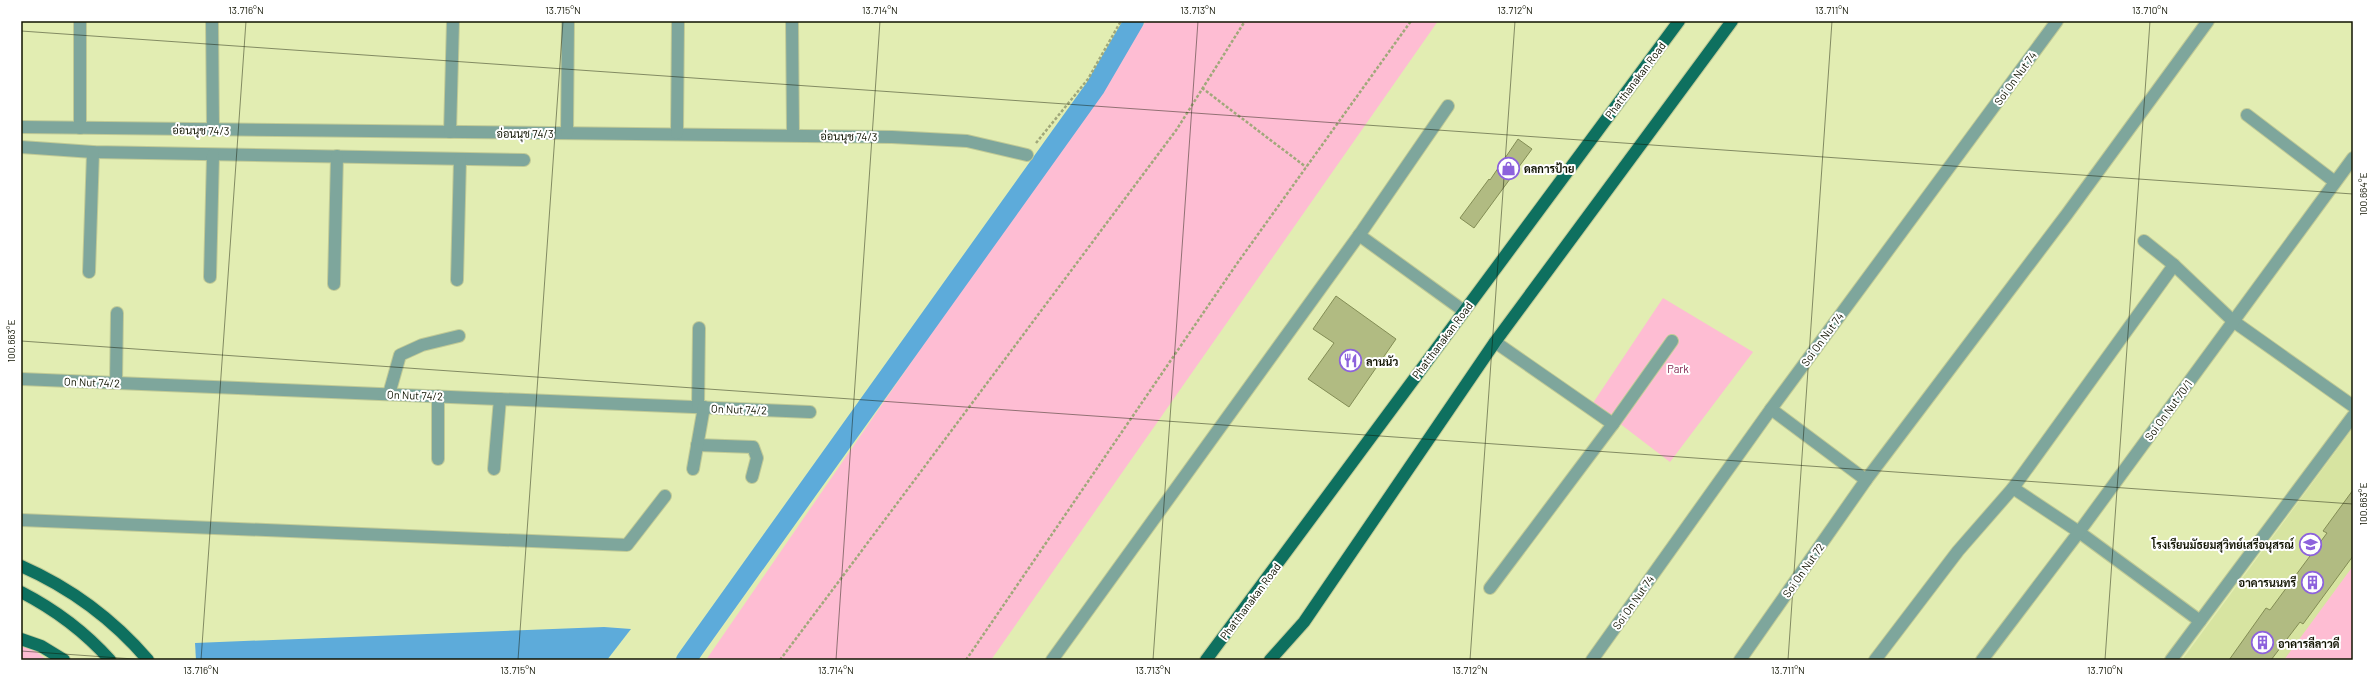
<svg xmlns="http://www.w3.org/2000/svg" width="2374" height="681" viewBox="0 0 2374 681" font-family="Barlow,Sarabun,sans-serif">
<rect width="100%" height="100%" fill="#e2edb2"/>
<path fill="#d7e4a1" d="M2353 428V660H2182Z"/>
<g fill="#febdd3">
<path d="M1146 21H1438L991 660H706Z"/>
<path d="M1663 298 1753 352 1670 462 1593 403Z"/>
<path d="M2353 566V660H2284Z"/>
<path d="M21 640 47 660H21Z"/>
</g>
<path fill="#5dabda" d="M604 627 631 629 607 660H196L195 643Z"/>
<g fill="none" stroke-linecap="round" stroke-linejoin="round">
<path stroke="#5dabda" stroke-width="20" d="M686 660 1095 88 1134 21"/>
</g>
<g fill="#b1bb82" stroke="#838d55">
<path d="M1518 139 1532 149 1474 228 1460 218 1489 179 1490 180Z"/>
<path d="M1336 296 1396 339 1349 407 1308 379 1334 343 1313 329Z"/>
<path d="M2353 490V556L2303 624 2300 622 2271 660H2229L2266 608 2270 610 2327 533 2323 531Z"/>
</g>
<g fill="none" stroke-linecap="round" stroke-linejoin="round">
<defs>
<g id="minor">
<path d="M80 21V128"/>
<path d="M212 21 213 130"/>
<path d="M792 21 793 135"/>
<path d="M2247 115 2335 182"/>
<path d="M21 127 892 137 967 141 1027 155"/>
<path d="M450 132 453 21"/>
<path d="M567 133 568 21"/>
<path d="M677 133 678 21"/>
<path d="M21 147 93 152 524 160"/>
<path d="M1359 235 1464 311"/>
<path d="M2144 241 2174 265 2233 321 2353 406"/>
<path d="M89 272 93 152"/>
<path d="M210 277 213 155"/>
<path d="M457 280 460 159"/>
<path d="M334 284 337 156"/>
<path d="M1495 342 1613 424"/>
<path d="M21 379 810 412"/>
<path d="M116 383 117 313"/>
<path d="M389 394 400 355 422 345 459 336"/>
<path d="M438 396V459"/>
<path d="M698 407 699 328"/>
<path d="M1771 409 1866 480"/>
<path d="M697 445 753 447 757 458 752 477"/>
<path d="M494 469 500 399"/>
<path d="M693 469 704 407"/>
<path d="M2013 488 2079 532 2200 621"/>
<path d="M21 520 627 545 665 496"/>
<path d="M1490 588 1613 424 1672 341"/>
<path d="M1052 660 1362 231 1448 106"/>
<path d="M1592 660 1771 409 2057 21"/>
<path d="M1740 660 1866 480 2067 214 2208 21"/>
<path d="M1875 660 1958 551 2013 488 2174 265"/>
<path d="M1982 660 2079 532 2353 158"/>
<path d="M2171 660 2353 416"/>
</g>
<g id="major">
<path d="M21 566C71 588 112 618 148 660"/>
<path d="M21 592C54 609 85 632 110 660"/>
<path d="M21 639 41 646 64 660"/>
<path d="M1206 660 1679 21"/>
<path d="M1270 660 1304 622 1495 342 1732 21"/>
</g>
</defs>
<use href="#minor" stroke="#c0ca96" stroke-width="14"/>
<use href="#major" stroke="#c0ca96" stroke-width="14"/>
<g stroke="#a0a87a" stroke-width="2.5" stroke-dasharray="3 2" stroke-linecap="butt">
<path d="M1202 88 1306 167"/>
<path d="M1036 143 1088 79 1121 21"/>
<path d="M780 660 1177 129 1245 21"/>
<path d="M966 660 1236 265 1411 21"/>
</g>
<use href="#minor" stroke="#7ea69c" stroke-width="12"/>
<use href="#major" stroke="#0e705f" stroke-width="12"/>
</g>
<path fill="none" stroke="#101301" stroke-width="1" stroke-opacity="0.45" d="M21 31 2353 194M21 341 2353 504M21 651 148 660M201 660 246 21M518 660 563 21M836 660 880 21M1153 660 1198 21M1470 660 1515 21M1788 660 1832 21M2105 660 2150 21"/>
<defs>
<symbol id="shop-ring" viewBox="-11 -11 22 22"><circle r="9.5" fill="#fff" stroke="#8d62dc" stroke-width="1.5"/><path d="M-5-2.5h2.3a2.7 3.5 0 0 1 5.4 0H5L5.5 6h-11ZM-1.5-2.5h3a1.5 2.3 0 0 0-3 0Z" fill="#8d62dc"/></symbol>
<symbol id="restaurant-ring" viewBox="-11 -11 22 22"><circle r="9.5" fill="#fff" stroke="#8d62dc" stroke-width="1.5"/><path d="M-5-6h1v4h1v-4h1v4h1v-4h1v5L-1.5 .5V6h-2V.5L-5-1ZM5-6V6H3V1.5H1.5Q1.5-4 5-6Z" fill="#8d62dc"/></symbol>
<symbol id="school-ring" viewBox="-11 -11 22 22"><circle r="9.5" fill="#fff" stroke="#8d62dc" stroke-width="1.5"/><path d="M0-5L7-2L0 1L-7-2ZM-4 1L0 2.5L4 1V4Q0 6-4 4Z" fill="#8d62dc"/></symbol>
<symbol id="building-ring" viewBox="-11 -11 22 22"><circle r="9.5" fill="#fff" stroke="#8d62dc" stroke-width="1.5"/><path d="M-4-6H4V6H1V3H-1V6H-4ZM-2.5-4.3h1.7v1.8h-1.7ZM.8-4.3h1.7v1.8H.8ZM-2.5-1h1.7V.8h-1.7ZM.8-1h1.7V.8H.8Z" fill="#8d62dc"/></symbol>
</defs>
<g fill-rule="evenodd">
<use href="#shop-ring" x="1496" y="156" width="25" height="25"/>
<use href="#restaurant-ring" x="1338" y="348" width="25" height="25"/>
<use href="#school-ring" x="2298" y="532" width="25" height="25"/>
<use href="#building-ring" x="2300" y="570" width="25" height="25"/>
<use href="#building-ring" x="2250" y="630" width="25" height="25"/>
</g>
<g text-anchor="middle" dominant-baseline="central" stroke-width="4" stroke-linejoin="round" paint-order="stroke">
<g font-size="11" fill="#101301" stroke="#fff">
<text transform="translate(2015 78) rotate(-54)">Soi On Nut 74</text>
<text transform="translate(1635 80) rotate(-53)">Phatthanakan Road</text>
<text transform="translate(201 130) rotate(1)">อ่อนนุช 74/3</text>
<text x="525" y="133">อ่อนนุช 74/3</text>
<text transform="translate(849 136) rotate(1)">อ่อนนุช 74/3</text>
<text transform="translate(1822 339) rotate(-54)">Soi On Nut 74</text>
<text transform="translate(1442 340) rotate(-53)">Phatthanakan Road</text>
<text transform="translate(92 382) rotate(2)">On Nut 74/2</text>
<text transform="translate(415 395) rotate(2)">On Nut 74/2</text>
<text transform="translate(739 409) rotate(2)">On Nut 74/2</text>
<text transform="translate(2168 410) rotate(-54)">Soi On Nut 70/1</text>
<text transform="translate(1803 570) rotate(-55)">Soi On Nut 72</text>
<text transform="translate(1250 601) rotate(-53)">Phatthanakan Road</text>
<text transform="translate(1633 602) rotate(-55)">Soi On Nut 74</text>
</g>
<g font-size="11" font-weight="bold" fill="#101301" stroke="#fff" text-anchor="start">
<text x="1524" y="168">ดลการป้าย</text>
<text x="1366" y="361">ลานนัว</text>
<text x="2294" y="544" text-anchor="end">โรงเรียนมัธยมสุวิทย์เสรีอนุสรณ์</text>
<text x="2296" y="582" text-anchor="end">อาคารนนทรี</text>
<text x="2278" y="643">อาคารลีลาวดี</text>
</g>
<g font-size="11" fill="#7f224d" stroke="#fff">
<text x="1678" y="368">Park</text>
</g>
</g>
<rect width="2374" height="681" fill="none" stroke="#ffffff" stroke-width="44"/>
<rect x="22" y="22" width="2330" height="637" fill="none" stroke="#101301" stroke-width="1.5"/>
<g font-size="10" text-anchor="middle" fill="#101301">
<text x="246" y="14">13.716°N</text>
<text x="563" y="14">13.715°N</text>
<text x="880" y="14">13.714°N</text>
<text x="1198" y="14">13.713°N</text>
<text x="1515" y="14">13.712°N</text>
<text x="1832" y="14">13.711°N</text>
<text x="2150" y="14">13.710°N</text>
<text transform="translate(2363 194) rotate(-90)" y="4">100.664°E</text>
<text transform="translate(11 341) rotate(-90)" y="4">100.663°E</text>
<text transform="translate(2363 504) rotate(-90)" y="4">100.663°E</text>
<text x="201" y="674">13.716°N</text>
<text x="518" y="674">13.715°N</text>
<text x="836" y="674">13.714°N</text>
<text x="1153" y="674">13.713°N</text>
<text x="1470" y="674">13.712°N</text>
<text x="1788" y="674">13.711°N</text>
<text x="2105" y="674">13.710°N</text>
</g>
</svg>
